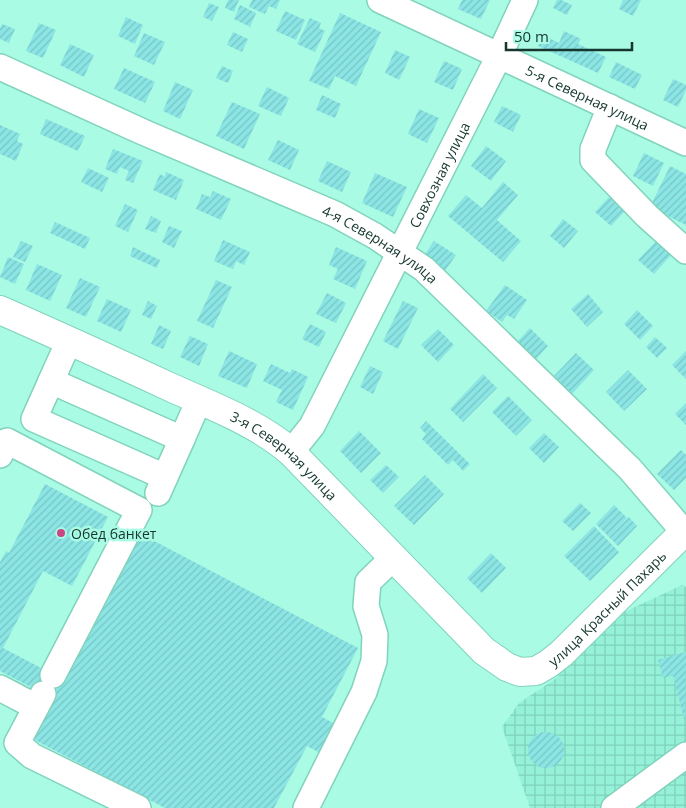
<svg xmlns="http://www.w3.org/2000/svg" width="686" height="808" viewBox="0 0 686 808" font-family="'Open Sans',sans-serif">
<defs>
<pattern id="industrial-grid" width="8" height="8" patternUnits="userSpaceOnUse" patternTransform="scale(1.25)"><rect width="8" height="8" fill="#95f2d9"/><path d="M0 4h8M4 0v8" fill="none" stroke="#80d0bb"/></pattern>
<pattern id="building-hatch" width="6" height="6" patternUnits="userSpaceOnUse" patternTransform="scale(1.25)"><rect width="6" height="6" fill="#8be5e4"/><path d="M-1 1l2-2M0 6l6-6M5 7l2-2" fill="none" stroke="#77c5c4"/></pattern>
</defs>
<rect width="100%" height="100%" fill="#a9fbe4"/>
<path fill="url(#industrial-grid)" d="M682 585 686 587V808H530L502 727 519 703 555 679 622 613Z"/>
<g fill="url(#building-hatch)">
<path d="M228 0H239L234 12 225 8Z"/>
<path d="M252 0H280L276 9 269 6 265 14 249 7Z"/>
<path d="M462 0H490L481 19 458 9Z"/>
<path d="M557 0H561L572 5 567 15 553 8Z"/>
<path d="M623 0H641L633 16 619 9Z"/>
<path d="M209 3 219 7 212 21 203 17Z"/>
<path d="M240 5 256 13 250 27 234 19Z"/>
<path d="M285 11 305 20 296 40 276 31Z"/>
<path d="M340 13 381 32 356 86 335 76 329 89 309 81Z"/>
<path d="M126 17 143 25 135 44 118 36Z"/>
<path d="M310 18 321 23 319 28 325 31 315 52 297 44Z"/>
<path d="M39 23 56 30 43 58 26 51Z"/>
<path d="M2 24 15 29 9 43 0 39V29Z"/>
<path d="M564 31 581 39 578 44 606 57 598 73 538 46 543 35 559 43Z"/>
<path d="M233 32 248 39 242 52 227 45Z"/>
<path d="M144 33 165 42 154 65 134 56Z"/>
<path d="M70 44 94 55 84 77 60 65Z"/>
<path d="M395 50 410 57 399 80 385 73Z"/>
<path d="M444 61 462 69 453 90 434 82Z"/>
<path d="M616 62 642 75 635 89 609 77Z"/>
<path d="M222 66 233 71 228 83 216 78Z"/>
<path d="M124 68 155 82 145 103 114 89Z"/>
<path d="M673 79 686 85V90L678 107 663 100Z"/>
<path d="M175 82 193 90 180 119 163 111Z"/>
<path d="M267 87 289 98 281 116 258 106Z"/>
<path d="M322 95 341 104 335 118 316 110Z"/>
<path d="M232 102 260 114 244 149 216 136Z"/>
<path d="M502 106 521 115 513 132 494 122Z"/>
<path d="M419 109 439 118 427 143 408 134Z"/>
<path d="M46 119 85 136 78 151 40 134Z"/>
<path d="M0 125 20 134 17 141 23 144 16 161 0 154Z"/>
<path d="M278 140 299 150 290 170 268 160Z"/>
<path d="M486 146 506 161 491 181 471 166Z"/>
<path d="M113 149 143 161 133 183 125 180 129 171 120 167 117 174 105 169Z"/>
<path d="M644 153 664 163 653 186 633 176Z"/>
<path d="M327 161 351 172 342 192 318 181Z"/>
<path d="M670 166 686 174V225L650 207Z"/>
<path d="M88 168 109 178 102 192 81 182Z"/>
<path d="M166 172 184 180 176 200 153 190 160 174 165 177Z"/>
<path d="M375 173 407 187 393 217 362 203Z"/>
<path d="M503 182 518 195 497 220 521 241 503 262 448 216 466 195 482 208Z"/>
<path d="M213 191 231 199 221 220 196 209 202 194 210 197Z"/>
<path d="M610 196 626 210 611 226 595 212Z"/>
<path d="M125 204 138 210 128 232 115 226Z"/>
<path d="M151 216 161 221 156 233 145 229Z"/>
<path d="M563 219 578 231 564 248 550 236Z"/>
<path d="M55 222 90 238 85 249 50 233Z"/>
<path d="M169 226 182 231 174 248 162 242Z"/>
<path d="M658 239 673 253 654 274 638 260Z"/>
<path d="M223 240 250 252 244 265 236 261 233 269 214 261Z"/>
<path d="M21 241 33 246 25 262 13 257Z"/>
<path d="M434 241 456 255 445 271 423 257Z"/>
<path d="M133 247 160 260 157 268 130 256Z"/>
<path d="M336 247 367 261 355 289 333 279 338 269 329 265Z"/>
<path d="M8 257 24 264 15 284 0 277Z"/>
<path d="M37 264 62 275 50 301 26 290Z"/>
<path d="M80 278 100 287 86 317 66 308Z"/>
<path d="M216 280 232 287 213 328 197 321Z"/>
<path d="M505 285 527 300 514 319 507 315 502 322 486 311Z"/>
<path d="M327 293 346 303 336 323 316 314Z"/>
<path d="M588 294 603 312 587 327 571 309Z"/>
<path d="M107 299 131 310 121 332 97 321Z"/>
<path d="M148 301 157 306 151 319 142 315Z"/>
<path d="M403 301 418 308 398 349 383 341Z"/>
<path d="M637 310 653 326 640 340 624 324Z"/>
<path d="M310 324 326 332 319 347 302 339Z"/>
<path d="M159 325 171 331 163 349 151 344Z"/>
<path d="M530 328 548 346 536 359 517 342Z"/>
<path d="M438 329 454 345 438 362 421 345Z"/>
<path d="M190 336 208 344 199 366 180 357Z"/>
<path d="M655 337 667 348 657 358 646 347Z"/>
<path d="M229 351 257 364 247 388 218 376Z"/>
<path d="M686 351V379L672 365Z"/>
<path d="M576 353 594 370 572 394 554 376Z"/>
<path d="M271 364 290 373 292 369 308 377 293 410 276 402 282 390 263 381Z"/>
<path d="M370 366 383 372 373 394 360 387Z"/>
<path d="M628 370 647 389 624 411 606 392Z"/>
<path d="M483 374 497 388 463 422 450 409Z"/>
<path d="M508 396 532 420 516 436 492 412Z"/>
<path d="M686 403V425L675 414Z"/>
<path d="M426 421 470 464 463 471 453 460 448 465 422 439 426 434 420 428Z"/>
<path d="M359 431 381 453 361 473 340 451Z"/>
<path d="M544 433 559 447 544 463 529 448Z"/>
<path d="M681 450 686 455V478L674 490 657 474Z"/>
<path d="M386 465 399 477 383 493 370 480Z"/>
<path d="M425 475 444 494 414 525 394 506Z"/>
<path d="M45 484 108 517 72 586 43 571 3 648 62 679 139 533 358 648 322 717 335 724 320 753 307 746 274 808H165L31 738 52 698 0 671V562L6 551 9 553Z"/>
<path d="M580 503 591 513 573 531 562 521Z"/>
<path d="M614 505 627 518 609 537 596 524Z"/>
<path d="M629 517 637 526 618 546 609 537Z"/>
<path d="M594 526 619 552 590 581 564 556Z"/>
<path d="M491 553 506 568 482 593 467 578Z"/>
<path d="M685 652 686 655 685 723 673 675 663 678 658 660Z"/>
<circle cx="546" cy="750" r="18"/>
</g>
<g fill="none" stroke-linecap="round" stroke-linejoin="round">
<defs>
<g id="minor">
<path id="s1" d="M380 0 686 143"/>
<path id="s2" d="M0 67 143 132 335 214 375 236 424 269 630 469 684 532"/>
<path d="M610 107 593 149V160L647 216 686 251"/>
<path d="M69 341 51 381 182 439 199 400"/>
<path d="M51 381 34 419 165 477"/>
<path id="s3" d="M291 452 312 426 499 56 525 0"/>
<path d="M0 455 7 441 139 510 53 675"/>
<path d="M158 493 182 439"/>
<path d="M0 688 36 707"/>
<path d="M43 694 17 743 32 756 138 808"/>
<path d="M306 808 364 692 374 661 375 635 366 606 368 582 393 558"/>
<path d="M614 808 686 755"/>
</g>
<g id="major">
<path id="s4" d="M0 310C57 335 114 361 170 387 212 406 256 422 291 452L484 651 507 667 520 672 536 671 548 664 561 654 686 530"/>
</g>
</defs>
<use href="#minor" stroke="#81d3bc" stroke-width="28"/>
<use href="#major" stroke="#81d3bc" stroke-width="30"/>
<use href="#minor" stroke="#fff" stroke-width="25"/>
<use href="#major" stroke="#fff" stroke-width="28"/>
</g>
<circle fill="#cb4484" stroke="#a9fbe4" stroke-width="2" cx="61" cy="533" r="5"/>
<g text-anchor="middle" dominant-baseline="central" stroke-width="5" stroke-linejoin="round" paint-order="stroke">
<g font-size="14" fill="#15372f" stroke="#a9fbe4">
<text stroke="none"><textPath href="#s1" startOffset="229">5-я Северная улица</textPath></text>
<text stroke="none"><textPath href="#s3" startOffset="315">Совхозная улица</textPath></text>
<text stroke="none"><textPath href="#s2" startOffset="420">4-я Северная улица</textPath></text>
<text stroke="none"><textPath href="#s4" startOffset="321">3-я Северная улица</textPath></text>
<text stroke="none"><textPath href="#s4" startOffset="755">улица Красный Пахарь</textPath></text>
</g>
<g font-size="14" fill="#15372f" stroke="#a9fbe4" text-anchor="start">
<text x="71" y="533">Обед банкет</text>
</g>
</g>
<path d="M506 42v8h126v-8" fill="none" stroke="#15372f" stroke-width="2.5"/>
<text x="514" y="42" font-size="15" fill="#15372f" stroke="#a9fbe4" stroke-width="4" paint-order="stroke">50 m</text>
</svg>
